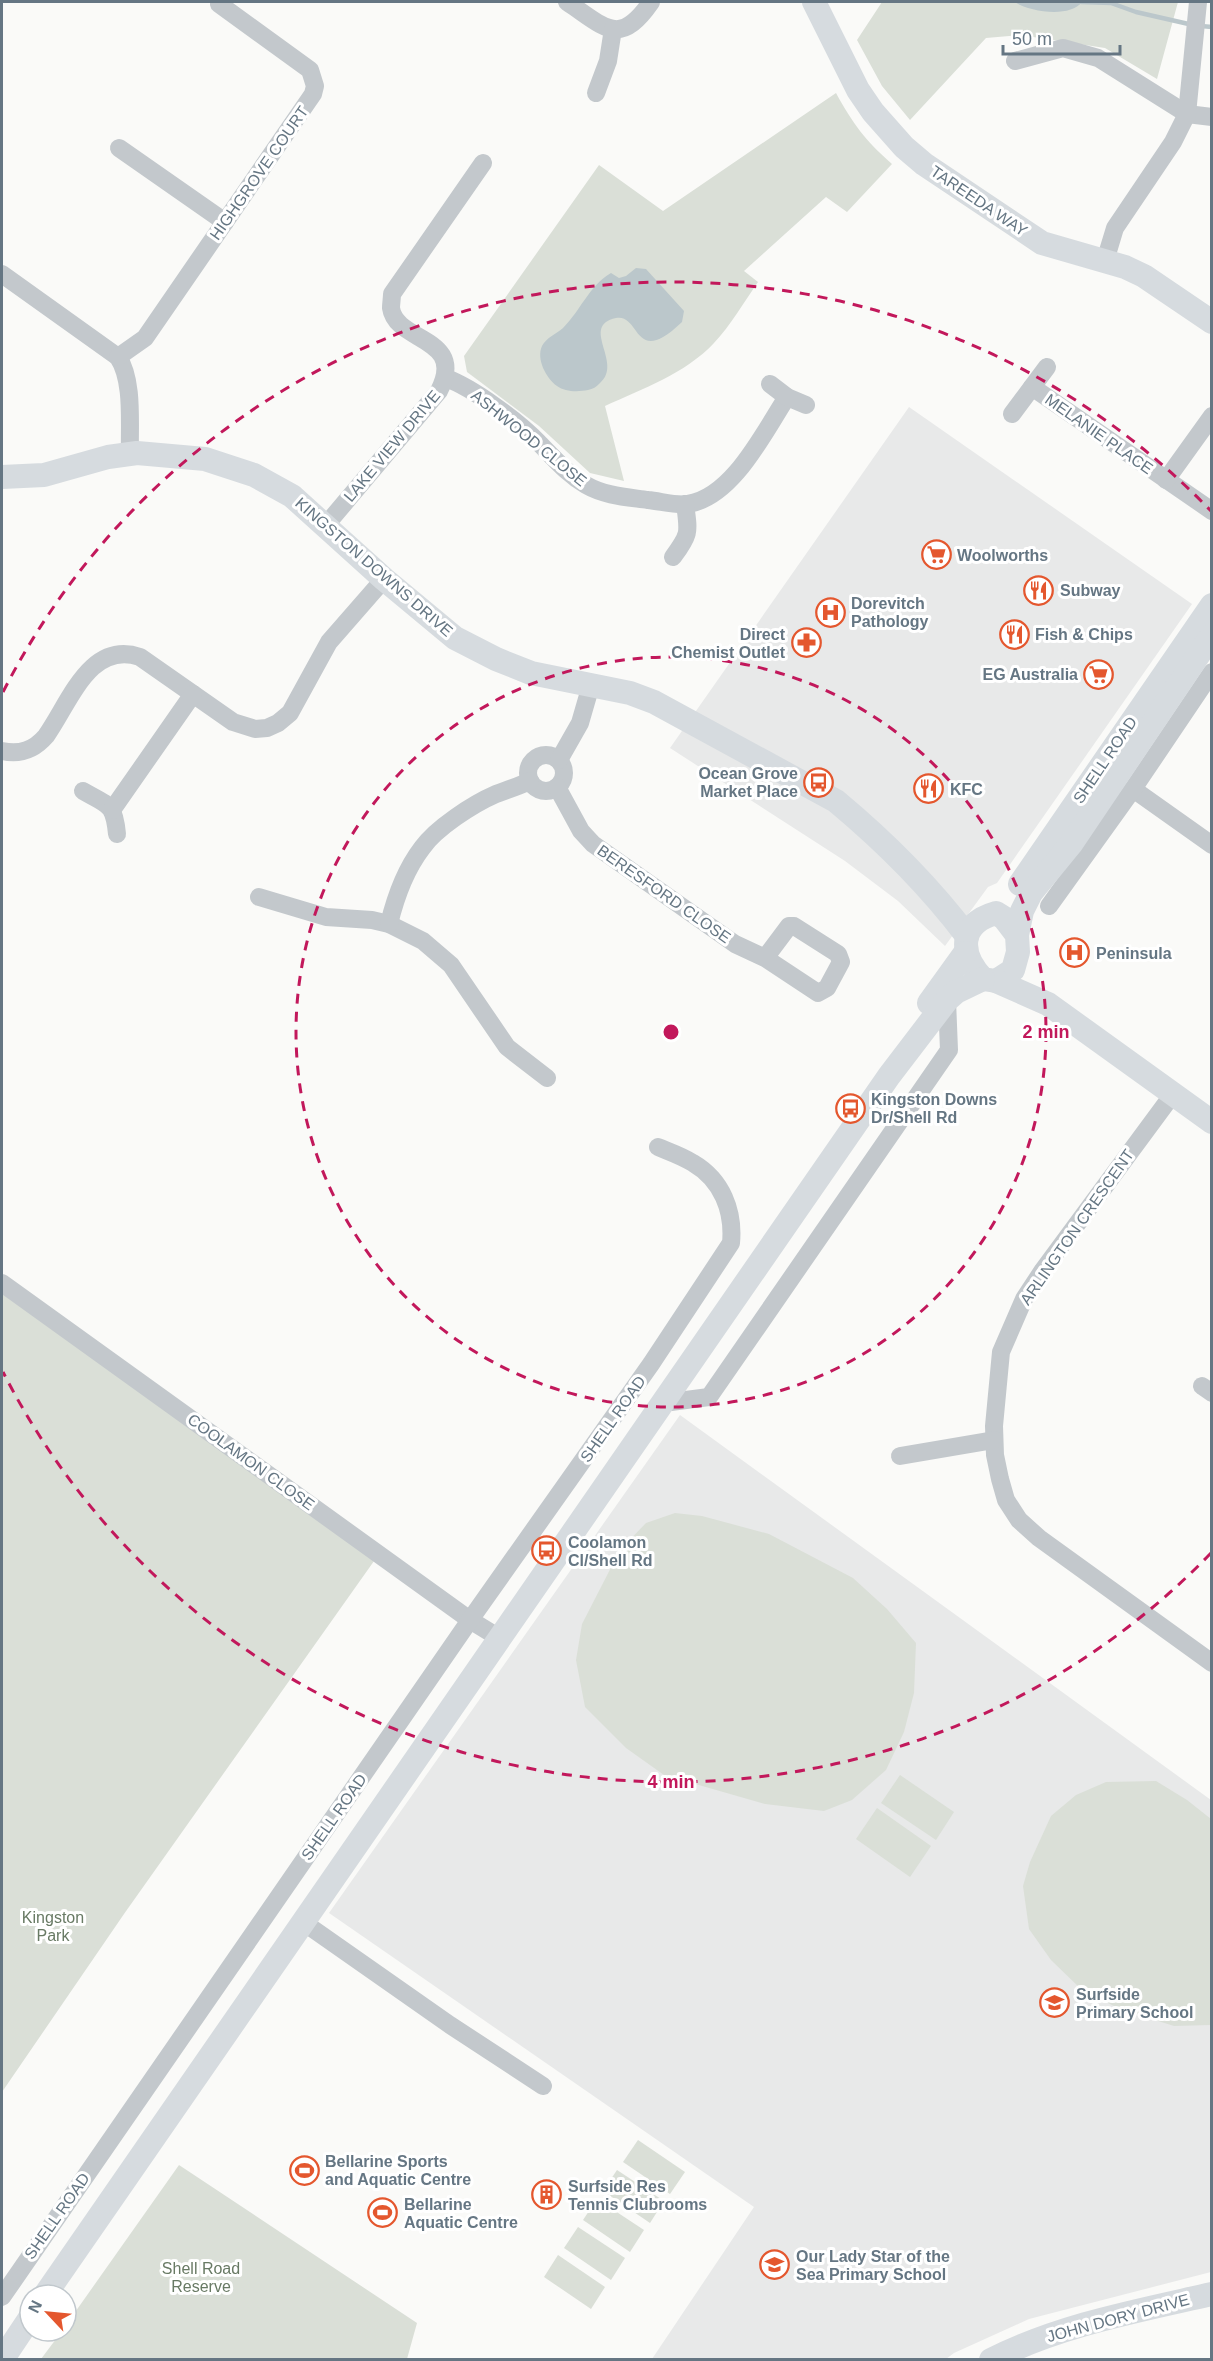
<svg xmlns="http://www.w3.org/2000/svg" width="1213" height="2361" viewBox="0 0 1213 2361" font-family="Helvetica,sans-serif">
<rect width="100%" height="100%" fill="#fafaf8"/>
<g fill="#e8e9e9">
<path d="M909 407 1192 604 997 883 988 887 945 946 898 901 845 861 670 748Z"/>
<path d="M680 1415 1211 1800V2272L1029 2319 954 2353 946 2359H652L754 2207 329 1913Z"/>
</g>
<g fill="#dadfd7">
<path d="M882 2H1178L1157 79 1105 48 1020 35 986 38 910 120 882 86 857 40Z"/>
<path d="M836 93C853 124 865 140 892 164L847 212 826 197 744 271 758 282C744 302 731 325 714 343 685 374 642 389 605 406L624 481 590 473 539 426 467 372 464 356 599 165 663 211Z"/>
<path d="M2 1283 379 1554 124 1914 2 2092Z"/>
<path d="M675 1513 702 1516 769 1534 853 1578 887 1609 916 1643 914 1693 904 1732 886 1770 852 1800 824 1811 765 1804 664 1775 626 1748 585 1707 576 1660 582 1624 620 1550 646 1523Z"/>
<path d="M900 1775 954 1812 936 1840 881 1803Z"/>
<path d="M1156 1781 1187 1800 1211 1819V2025L1174 2026 1120 2009 1082 1990 1051 1960 1029 1929 1023 1886 1030 1862 1051 1816 1076 1795 1106 1782Z"/>
<path d="M877 1808 931 1846 910 1877 856 1839Z"/>
<path d="M638 2140 685 2172 670 2194 623 2162Z"/>
<path d="M179 2165 417 2323 407 2359H41L62 2331H66V2325Z"/>
<path d="M617 2170 664 2201 650 2223 603 2191Z"/>
<path d="M597 2199 644 2230 630 2252 583 2220Z"/>
<path d="M578 2227 625 2258 611 2280 564 2248Z"/>
<path d="M558 2255 605 2287 591 2309 544 2277Z"/>
</g>
<g fill="#bbc7cb">
<path d="M1015 2H1082C1070 18 1030 12 1015 2Z"/>
<path d="M636 268 646 269 684 311 682 322C633 369 641 313 616 318 579 326 624 363 600 383 596 387 593 389 588 390 578 392 565 392 557 386 546 378 536 359 542 346 546 338 556 334 563 328 581 310 589 286 611 273L619 278 626 276Z"/>
</g>
<g fill="none" stroke-linecap="round" stroke-linejoin="round">
<g stroke="#bbc7cb" stroke-width="4.5">
<path d="M1081 2 1111 3 1136 12 1193 25"/>
<path d="M1201 26 1212 27"/>
</g>
<g stroke="#c3c8cc" stroke-width="18">
<path d="M567 2C605 27 619 48 651 2"/>
<path d="M1015 61 1063 48 1098 58 1187 114 1212 117"/>
<path d="M596 93 608 61 613 29"/>
<path d="M119 148 225 222"/>
<path d="M1105 261 1115 228 1173 142 1187 114 1198 2"/>
<path d="M2 274 118 357C134 381 129 425 130 454"/>
<path d="M118 357 145 338 313 94 315 86 310 70 219 4"/>
<path d="M446 378C473 388 518 421 539 443 554 458 567 474 586 485 605 496 627 497 648 500 660 501 676 506 688 504 733 497 764 432 787 397"/>
<path d="M770 384 787 397 806 405"/>
<path d="M1032 387 1212 511"/>
<path d="M1012 414 1047 367"/>
<path d="M1166 480 1212 416"/>
<path d="M326 525 439 391C467 336 396 343 391 308 391 304 392 298 392 294L483 163"/>
<path d="M673 557C690 534 689 533 685 504"/>
<path d="M2 751C20 755 34 750 46 736 70 702 90 640 140 657L233 722 255 729 267 728 278 723 290 713 329 642 384 579"/>
<circle cx="546" cy="773" r="18"/>
<path d="M559 760 580 723 591 685"/>
<path d="M557 787 581 831 593 844 735 944 765 958 818 993 827 988 841 962 838 954 794 926H789L765 958"/>
<path d="M1133 789 1212 845"/>
<path d="M83 791C109 806 114 803 117 834"/>
<path d="M112 810 193 694"/>
<path d="M259 897 326 917 372 920 389 924 423 941 451 965 507 1047 547 1078"/>
<path d="M1049 906 1133 789 1212 672"/>
<path d="M389 924C395 899 406 869 422 848 436 828 473 804 496 794 507 790 519 786 530 781"/>
<path d="M1173 1094 1043 1270 1024 1299 1001 1352 994 1426 995 1455 1000 1479 1006 1500 1019 1520 1039 1538 1212 1663"/>
<path d="M2 1283 470 1620 501 1639"/>
<path d="M1202 1386 1212 1393"/>
<path d="M663 1403 709 1397 949 1050 947 1000"/>
<path d="M900 1456 994 1440"/>
<path d="M303 1922 450 2025 543 2086"/>
<path d="M2 2297 470 1620 651 1364 731 1243C734 1211 722 1180 693 1163 682 1156 670 1152 658 1147"/>
</g>
<g stroke="#d6dbdf" stroke-width="24">
<path d="M814 2 858 90 873 112 904 147 924 164 1042 243 1125 267 1144 276 1212 322"/>
<path d="M2 477 44 475 108 457 137 453 205 459 254 475 292 496 384 579 455 638 496 659 531 673 630 693 654 702 836 801C884 841 930 887 967 936"/>
<path d="M1020 884 1212 605"/>
<path d="M1017 935 1004 918 996 913C957 924 960 955 983 979L996 981 1013 970 1018 952 1017 935 1022 911 1031 893 1071 844 1212 635"/>
<path d="M996 981 1048 1004 1212 1122"/>
<path d="M929 1003 965 953"/>
<path d="M45 2295 889 1076 947 1000 956 992 983 979"/>
<path d="M2 2360 30 2318"/>
<path d="M991 2360C1060 2325 1137 2311 1212 2294"/>
</g>
</g>
<g fill="none" stroke="#c2185b" stroke-width="3" stroke-dasharray="10 8">
<circle cx="671" cy="1032" r="375"/>
<path d="M1211 1553A750 750 0 0 1 3 1372M3 692A750 750 0 0 1 1211 511"/>
</g>
<defs>
<symbol id="supermarket-ring" viewBox="-11 -11 22 22"><circle r="9.5" fill="#fff" stroke="#e4572e" stroke-width="1.5"/><path d="M-6-5.5h2.5l.6 2H6L4.5 2H-2.5L-4.4-4H-6ZM-1.5 3.2a1.3 1.3 0 1 0 .1 0ZM3 3.2a1.3 1.3 0 1 0 .1 0Z" fill="#e4572e"/></symbol>
<symbol id="restaurant-ring" viewBox="-11 -11 22 22"><circle r="9.5" fill="#fff" stroke="#e4572e" stroke-width="1.5"/><path d="M-5-6h1v4h1v-4h1v4h1v-4h1v5L-1.5 .5V6h-2V.5L-5-1ZM5-6V6H3V1.5H1.5Q1.5-4 5-6Z" fill="#e4572e"/></symbol>
<symbol id="hospital-ring" viewBox="-11 -11 22 22"><circle r="9.5" fill="#fff" stroke="#e4572e" stroke-width="1.5"/><path d="M-5-5h3v3.5h4V-5h3V5h-3V1.5h-4V5h-3Z" fill="#e4572e"/></symbol>
<symbol id="pharmacy-ring" viewBox="-11 -11 22 22"><circle r="9.5" fill="#fff" stroke="#e4572e" stroke-width="1.5"/><path d="M-2-6h4v4h4v4h-4v4h-4v-4h-4v-4h4Z" fill="#e4572e"/></symbol>
<symbol id="bus-ring" viewBox="-11 -11 22 22"><circle r="9.5" fill="#fff" stroke="#e4572e" stroke-width="1.5"/><path d="M-5-6H5V4H4V6H2V4H-2V6H-4V4H-5ZM-3.5-4V0h7V-4ZM-3.5 1.2v1.5H-2V1.2ZM2 1.2v1.5H3.5V1.2Z" fill="#e4572e"/></symbol>
<symbol id="school-ring" viewBox="-11 -11 22 22"><circle r="9.5" fill="#fff" stroke="#e4572e" stroke-width="1.5"/><path d="M0-5L7-2L0 1L-7-2ZM-4 1L0 2.5L4 1V4Q0 6-4 4Z" fill="#e4572e"/></symbol>
<symbol id="stadium-ring" viewBox="-11 -11 22 22"><circle r="9.5" fill="#fff" stroke="#e4572e" stroke-width="1.5"/><path d="M0-5a6.5 5 0 1 0 0 10a6.5 5 0 1 0 0-10ZM-3.5-1.8h7v3.6h-7Z" fill="#e4572e"/></symbol>
<symbol id="building-ring" viewBox="-11 -11 22 22"><circle r="9.5" fill="#fff" stroke="#e4572e" stroke-width="1.5"/><path d="M-4-6H4V6H1V3H-1V6H-4ZM-2.5-4.3h1.7v1.8h-1.7ZM.8-4.3h1.7v1.8H.8ZM-2.5-1h1.7V.8h-1.7ZM.8-1h1.7V.8H.8Z" fill="#e4572e"/></symbol>
</defs>
<g fill-rule="evenodd">
<use href="#supermarket-ring" x="920" y="538" width="33" height="33"/>
<use href="#restaurant-ring" x="1022" y="574" width="33" height="33"/>
<use href="#hospital-ring" x="814" y="596" width="33" height="33"/>
<use href="#restaurant-ring" x="998" y="618" width="33" height="33"/>
<use href="#pharmacy-ring" x="790" y="626" width="33" height="33"/>
<use href="#supermarket-ring" x="1082" y="658" width="33" height="33"/>
<use href="#bus-ring" x="802" y="766" width="33" height="33"/>
<use href="#restaurant-ring" x="912" y="772" width="33" height="33"/>
<use href="#hospital-ring" x="1058" y="936" width="33" height="33"/>
<use href="#bus-ring" x="834" y="1092" width="33" height="33"/>
<use href="#bus-ring" x="530" y="1534" width="33" height="33"/>
<use href="#school-ring" x="1038" y="1986" width="33" height="33"/>
<use href="#stadium-ring" x="288" y="2154" width="33" height="33"/>
<use href="#building-ring" x="530" y="2178" width="33" height="33"/>
<use href="#stadium-ring" x="366" y="2196" width="33" height="33"/>
<use href="#school-ring" x="758" y="2248" width="33" height="33"/>
</g>
<g text-anchor="middle" dominant-baseline="central" stroke-width="6" stroke-linejoin="round" paint-order="stroke">
<g font-size="16" fill="#657683" stroke="#fff">
<text transform="translate(259 173) rotate(-55)">HIGHGROVE COURT</text>
<text transform="translate(979 201) rotate(34)">TAREEDA WAY</text>
<text transform="translate(1099 434) rotate(35)">MELANIE PLACE</text>
<text transform="translate(529 438) rotate(39)">ASHWOOD CLOSE</text>
<text transform="translate(392 446) rotate(-50)">LAKE VIEW DRIVE</text>
<text transform="translate(374 567) rotate(41)">KINGSTON DOWNS DRIVE</text>
<text transform="translate(1105 760) rotate(-56)">SHELL ROAD</text>
<text transform="translate(664 894) rotate(35)">BERESFORD CLOSE</text>
<text transform="translate(1077 1227) rotate(-55)">ARLINGTON CRESCENT</text>
<text transform="translate(613 1419) rotate(-55)">SHELL ROAD</text>
<text transform="translate(251 1462) rotate(36)">COOLAMON CLOSE</text>
<text transform="translate(334 1817) rotate(-55)">SHELL ROAD</text>
<text transform="translate(57 2216) rotate(-55)">SHELL ROAD</text>
<text transform="translate(1118 2318) rotate(-15)">JOHN DORY DRIVE</text>
</g>
<g font-size="16" font-weight="bold" fill="#657683" stroke="#fff" text-anchor="start">
<text x="957" y="555">Woolworths</text>
<text x="1060" y="590">Subway</text>
<text x="851" y="603">Dorevitch<tspan x="851" dy="18">Pathology</tspan></text>
<text x="785" y="634" text-anchor="end">Direct<tspan x="785" dy="18">Chemist Outlet</tspan></text>
<text x="1035" y="634">Fish &amp; Chips</text>
<text x="1078" y="674" text-anchor="end">EG Australia</text>
<text x="798" y="773" text-anchor="end">Ocean Grove<tspan x="798" dy="18">Market Place</tspan></text>
<text x="950" y="789">KFC</text>
<text x="1096" y="953">Peninsula</text>
<text x="871" y="1099">Kingston Downs<tspan x="871" dy="18">Dr/Shell Rd</tspan></text>
<text x="568" y="1542">Coolamon<tspan x="568" dy="18">Cl/Shell Rd</tspan></text>
<text x="1076" y="1994">Surfside<tspan x="1076" dy="18">Primary School</tspan></text>
<text x="325" y="2161">Bellarine Sports<tspan x="325" dy="18">and Aquatic Centre</tspan></text>
<text x="568" y="2186">Surfside Res<tspan x="568" dy="18">Tennis Clubrooms</tspan></text>
<text x="404" y="2204">Bellarine<tspan x="404" dy="18">Aquatic Centre</tspan></text>
<text x="796" y="2256">Our Lady Star of the<tspan x="796" dy="18">Sea Primary School</tspan></text>
</g>
<g font-size="16" fill="#687a64" stroke="#fff">
<text x="53" y="1917">Kingston<tspan x="53" dy="18">Park</tspan></text>
<text x="201" y="2268">Shell Road<tspan x="201" dy="18">Reserve</tspan></text>
</g>
</g>
<circle cx="671" cy="1032" r="9" fill="#c2185b" stroke="#fff" stroke-width="3"/>
<g font-size="18" text-anchor="middle" font-weight="bold" fill="#c2185b" stroke="#fff" stroke-width="6" stroke-linejoin="round" paint-order="stroke">
<text x="1046" y="1038">2 min</text>
<text x="671" y="1788">4 min</text>
</g>
<rect width="1213" height="2361" fill="none" stroke="#657683" stroke-width="6"/>
<g transform="translate(48 2313) rotate(296)"><circle r="28" fill="#ffffff" stroke="#c1c8cd" stroke-width="1.5"/>
<path d="M0-4.5L10 22L0 15L-10 22Z" fill="#e4572e"/>
<text y="-9" font-size="16" font-weight="bold" text-anchor="middle" fill="#657683">N</text>
</g>
<path d="M1003 45v9h117v-9" fill="none" stroke="#657683" stroke-width="3"/>
<text x="1012" y="45" font-size="18" fill="#657683" stroke="#ffffff" stroke-width="4.5" paint-order="stroke">50 m</text>
</svg>
